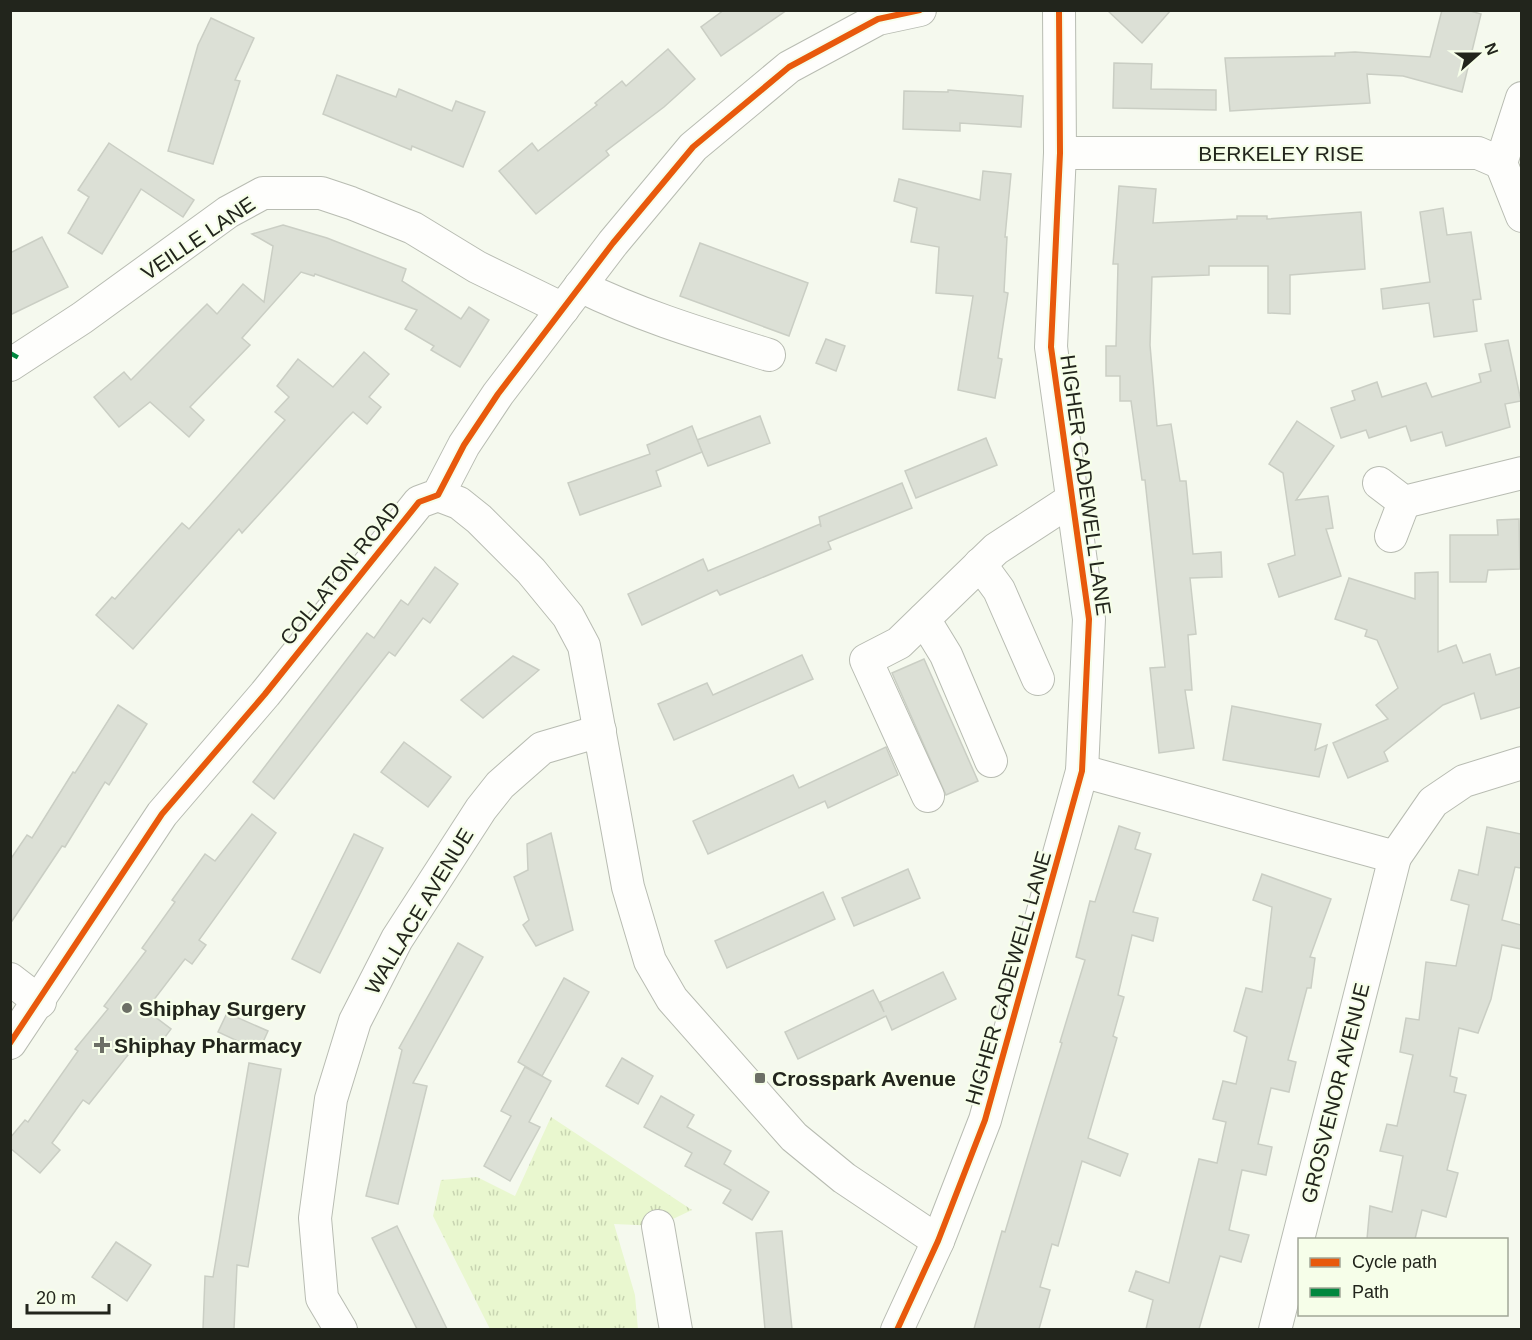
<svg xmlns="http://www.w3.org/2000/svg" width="1532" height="1340" viewBox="0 0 1532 1340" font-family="Helvetica,sans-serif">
<defs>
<pattern id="grass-tufts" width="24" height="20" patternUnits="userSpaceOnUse" patternTransform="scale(1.5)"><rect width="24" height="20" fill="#e9f7cf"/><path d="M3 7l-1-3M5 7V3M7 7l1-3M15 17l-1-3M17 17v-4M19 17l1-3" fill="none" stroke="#c8d4b1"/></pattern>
</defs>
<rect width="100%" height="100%" fill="#f5f9ee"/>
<path fill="url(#grass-tufts)" d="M551 1117 692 1210 658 1226 614 1224 635 1295 638 1330 490 1329 433 1216 441 1180 477 1177 515 1196Z"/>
<g fill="#dce0d6" stroke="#cacec4" stroke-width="1.5">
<path d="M724 10H787L721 56 701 27Z"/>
<path d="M1107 10H1171L1142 43Z"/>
<path d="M1442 10H1467L1481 14 1462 92 1403 76 1367 74 1370 103 1230 111 1225 58 1335 56V53L1355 52 1430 57Z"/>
<path d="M211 18 254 38 235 80 240 81 213 164 168 151 198 45Z"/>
<path d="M668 49 695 79 664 107 606 151 609 155 536 214 499 171 532 143 538 151 597 105 595 103 622 81 626 86Z"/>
<path d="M1114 63 1152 64 1151 89 1216 90V110L1113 108Z"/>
<path d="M337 75 396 97 399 89 452 111 456 101 485 112 463 167 412 146 411 150 323 114Z"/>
<path d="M948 90 1023 96 1021 127 960 123V131L903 129 904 91 948 92Z"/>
<path d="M109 143 194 200 183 217 141 189 102 254 68 233 89 197 78 190Z"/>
<path d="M983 171 1011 174 1005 237H1007L1004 292 1008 293 998 358 1002 359 995 398 958 390 973 296 936 293 939 247 911 242 917 208 894 201 899 179 980 200Z"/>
<path d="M1119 186 1156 189 1153 223 1237 219V216H1267V219L1361 212 1365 269 1290 275V314L1268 313V266H1209V275L1152 277 1150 345 1157 426 1171 424 1180 481H1186L1193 554 1221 552 1222 577 1190 578 1196 634 1188 635 1192 690H1185L1194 748 1159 753 1150 668 1165 667 1145 480H1142L1131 401H1120V376H1106V346H1116L1118 264H1113Z"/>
<path d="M1443 208 1447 235 1471 232 1481 299 1473 300 1477 331 1434 337 1429 303 1383 309 1381 289 1430 282 1420 212Z"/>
<path d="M283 225 327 238 406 269 402 281 461 319 469 307 489 320 460 367 431 350 434 346 405 329 417 310 315 274 314 276 301 272 242 338 250 345 190 407 204 420 189 437 150 402 119 427 94 397 124 372 131 380 207 304 217 314 243 284 264 302 273 246 252 234Z"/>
<path d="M42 237 68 287 10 315V253Z"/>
<path d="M700 243 808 283 789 336 680 296Z"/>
<path d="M826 339 845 346 836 371 816 363Z"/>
<path d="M1508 340 1521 401 1505 404 1510 427 1446 446 1442 432 1411 441 1406 426 1369 438 1366 430 1341 438 1331 408 1355 400 1352 391 1377 382 1382 397 1426 383 1432 397 1481 382 1479 374 1491 371 1485 344Z"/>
<path d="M364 352 389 374 369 397 381 407 367 424 353 412 345 420 242 533 239 529 133 649 96 615 112 597 115 599 182 523 189 529 285 420 275 412 289 397 277 386 298 359 333 387Z"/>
<path d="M760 416 770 443 708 466 697 440Z"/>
<path d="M1297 421 1334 446 1296 500 1328 496 1333 528 1326 529 1341 576 1279 597 1268 564 1295 555 1283 473 1269 464Z"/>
<path d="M692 426 702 452 656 471 661 486 580 515 568 483 650 454 647 445Z"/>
<path d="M986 438 997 465 916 498 905 471Z"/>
<path d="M902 483 912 508 828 542 831 549 720 595 717 590 642 625 628 594 703 559 708 571 820 524 821 527 819 517Z"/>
<path d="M1519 519 1520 569 1488 570 1486 582H1450V535H1498L1497 520Z"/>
<path d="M435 567 458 584 430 623 423 618 395 656 389 652 274 799 253 782 367 633 374 638 401 600 408 605Z"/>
<path d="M1438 572V652L1456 645 1463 663 1490 654 1496 675 1521 667V707L1481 719 1474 693 1443 705 1384 752 1388 761 1348 778 1333 743 1388 719 1376 705 1398 688 1377 640 1365 636 1367 630 1335 619 1349 578 1415 599V573Z"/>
<path d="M802 655 813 679 674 740 658 704 707 683 713 695Z"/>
<path d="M513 656 539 670 483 718 461 700Z"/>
<path d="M924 659 978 781 946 795 892 673Z"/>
<path d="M118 705 147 724 109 785 105 782 65 847 62 846 10 924V860L27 835 32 838 73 772 75 773Z"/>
<path d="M1232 706 1321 724 1315 750 1327 745 1319 777 1223 760Z"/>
<path d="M404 742 451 777 428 807 381 772Z"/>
<path d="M886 747 898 775 828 808 825 801 708 854 693 821 793 775 799 788Z"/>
<path d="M252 814 276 833 199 940 206 945 192 964 185 959 146 1010 171 1029 157 1048 143 1036 89 1104 83 1100 52 1143 60 1150 40 1173 10 1148V1138L25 1120 28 1122 78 1051 75 1049 108 1009 104 1006 146 951 142 948 175 902 172 900 205 854 215 861Z"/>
<path d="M1119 826 1140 833 1135 849 1151 854 1133 912 1158 918 1153 941 1132 935 1118 995 1124 997 1113 1036 1117 1038 1088 1138 1128 1154 1120 1176 1082 1161 1058 1246 1052 1244 1040 1287 1050 1290 1039 1329H974L1002 1231 1005 1232 1062 1043 1060 1042 1085 960 1076 957 1090 901 1095 902Z"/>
<path d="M1487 827 1521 834V868L1515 867 1502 920 1521 925V949L1502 945 1491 999 1478 1033 1459 1028 1450 1076 1457 1078 1454 1092 1466 1095 1447 1170 1458 1173 1446 1217 1422 1210 1415 1239H1367L1370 1206 1392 1212 1403 1156 1380 1151 1387 1124 1397 1126 1413 1055 1400 1052 1406 1018 1419 1020 1426 962 1456 966 1469 905 1451 900 1459 870 1478 875Z"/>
<path d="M551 833 573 930 536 946 523 925 529 920 514 877 528 870 527 844Z"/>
<path d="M354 834 383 848 320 973 292 959Z"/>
<path d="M908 869 920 898 854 926 842 898Z"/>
<path d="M1262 874 1331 899 1310 957 1315 958 1311 988H1307L1288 1060 1296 1062 1289 1092 1271 1088 1258 1144 1272 1147 1266 1175 1242 1170 1229 1230 1249 1235 1241 1262 1220 1256 1199 1329H1146L1153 1300 1129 1291 1136 1271 1169 1283 1199 1159 1217 1163 1226 1122 1213 1119 1223 1081 1236 1084 1247 1037 1234 1031 1246 988 1262 992 1272 907 1253 900Z"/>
<path d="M823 892 835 919 727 968 715 941Z"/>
<path d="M458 943 483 957 413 1083 427 1086 398 1204 366 1196 402 1050 399 1048Z"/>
<path d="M943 972 956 999 892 1030 886 1016 798 1059 785 1032 873 990 884 1012 880 1002Z"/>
<path d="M564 978 589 992 542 1076 518 1062Z"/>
<path d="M227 1013 268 1031 259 1051 218 1032Z"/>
<path d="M622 1058 653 1076 638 1104 606 1086Z"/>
<path d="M249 1063 281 1069 248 1267 237 1265 234 1329H203L205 1276 213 1277Z"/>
<path d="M525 1067 551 1081 529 1122 540 1127 510 1181 484 1166 511 1116 501 1111Z"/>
<path d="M661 1096 694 1115 687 1127 731 1151 724 1164 769 1192 752 1220 723 1203 731 1190 685 1166 692 1153 644 1127Z"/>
<path d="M397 1226 447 1329H417L372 1238Z"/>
<path d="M782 1231 792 1329H765L756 1233Z"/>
<path d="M116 1242 151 1265 127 1301 92 1277Z"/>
</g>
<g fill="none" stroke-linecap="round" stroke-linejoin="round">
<defs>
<g id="minor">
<path d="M1522 98 1501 163 1522 216"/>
<path d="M1060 153H1478L1501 163"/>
<path d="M580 286C641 316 705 335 769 355"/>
<path d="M10 365 82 318 228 212 263 193H321L351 203 413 228 477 267 563 309"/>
<path d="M1379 483 1404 502 1522 473"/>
<path d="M438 495 459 503 479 519 531 571 568 616 584 646 628 887 650 961 672 999 794 1137 844 1178 938 1241"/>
<path d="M1391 536 1404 502"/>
<path d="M980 564 999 590 1038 679"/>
<path d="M924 619 946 655 991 761"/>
<path d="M1082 771 1395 857 1433 802 1464 781 1522 763"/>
<path d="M928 796 866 660 899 643 996 549 1071 500"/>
<path d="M10 979 40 1002"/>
<path d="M10 1043 162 814 265 694 419 502 438 495 464 445 498 394 613 243 693 147 789 67 878 19 920 10"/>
<path d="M658 1226 676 1330"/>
<path d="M341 1330 322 1298 315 1218 331 1099 355 1021 397 939 481 809 500 785 542 748 600 731"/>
<path d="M897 1330 938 1241 985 1120 1082 771 1089 619 1051 347 1060 153 1059 10"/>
<path d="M1275 1330 1395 857"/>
</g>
</defs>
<use href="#minor" stroke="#b8bcb2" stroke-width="34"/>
<use href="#minor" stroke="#fefefc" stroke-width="32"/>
<path stroke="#00873e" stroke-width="4.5" stroke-dasharray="9 4.5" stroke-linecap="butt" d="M10 353 19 358"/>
<defs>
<g id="cycleway">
<path d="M10 1043 162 814 265 694 419 502 438 495 464 445 498 394 613 243 693 147 789 67 878 19 920 10"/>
<path d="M897 1330 938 1241 985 1120 1082 771 1089 619 1051 347 1060 153 1059 10"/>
</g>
</defs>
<use href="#cycleway" stroke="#f6fee9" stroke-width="10"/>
<use href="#cycleway" stroke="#e8590c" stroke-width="6"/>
</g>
<g fill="#6c6f66" stroke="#f6fee9" stroke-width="2">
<circle cx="127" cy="1008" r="6"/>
<path d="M99 1036h6v6h6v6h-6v6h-6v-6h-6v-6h6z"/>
<rect x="754" y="1072" width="12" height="12" rx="3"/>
</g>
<g text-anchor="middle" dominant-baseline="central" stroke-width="4.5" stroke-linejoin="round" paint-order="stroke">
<g font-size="21" fill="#22251c" stroke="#f6fee9">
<text x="1281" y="153">BERKELEY RISE</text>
<text transform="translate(198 238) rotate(-34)">VEILLE LANE</text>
<text transform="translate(1086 485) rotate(82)">HIGHER CADEWELL LANE</text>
<text transform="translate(340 573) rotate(-51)">COLLATON ROAD</text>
<text transform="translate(419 911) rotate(-59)">WALLACE AVENUE</text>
<text transform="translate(1008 978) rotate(-74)">HIGHER CADEWELL LANE</text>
<text transform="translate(1335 1093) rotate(-76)">GROSVENOR AVENUE</text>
</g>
<g font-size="21" font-weight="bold" fill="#22251c" stroke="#f6fee9" text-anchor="start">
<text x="139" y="1008">Shiphay Surgery</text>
<text x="114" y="1045">Shiphay Pharmacy</text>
<text x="772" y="1078">Crosspark Avenue</text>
</g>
</g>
<rect width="1532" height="1340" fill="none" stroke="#22251c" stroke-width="24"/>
<rect x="1298" y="1238" width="210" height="78" fill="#f6fee9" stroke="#a1a797" stroke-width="1.5"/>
<rect x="1310" y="1258" width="30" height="9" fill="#e8590c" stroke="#a1a797" stroke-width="1.5"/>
<text x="1352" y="1268" font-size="18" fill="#22251c">Cycle path</text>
<rect x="1310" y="1288" width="30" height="9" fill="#00873e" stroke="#a1a797" stroke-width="1.5"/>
<text x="1352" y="1298" font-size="18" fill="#22251c">Path</text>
<g transform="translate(1478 54) rotate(69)" stroke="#f6fee9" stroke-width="4.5" paint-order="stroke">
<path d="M0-4.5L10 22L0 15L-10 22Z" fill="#22251c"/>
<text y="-9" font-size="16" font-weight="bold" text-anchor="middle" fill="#22251c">N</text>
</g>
<path d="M27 1304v9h82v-9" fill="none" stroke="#22251c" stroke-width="3"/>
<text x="36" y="1304" font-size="18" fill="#22251c" stroke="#f6fee9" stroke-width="4.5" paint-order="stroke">20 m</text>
</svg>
